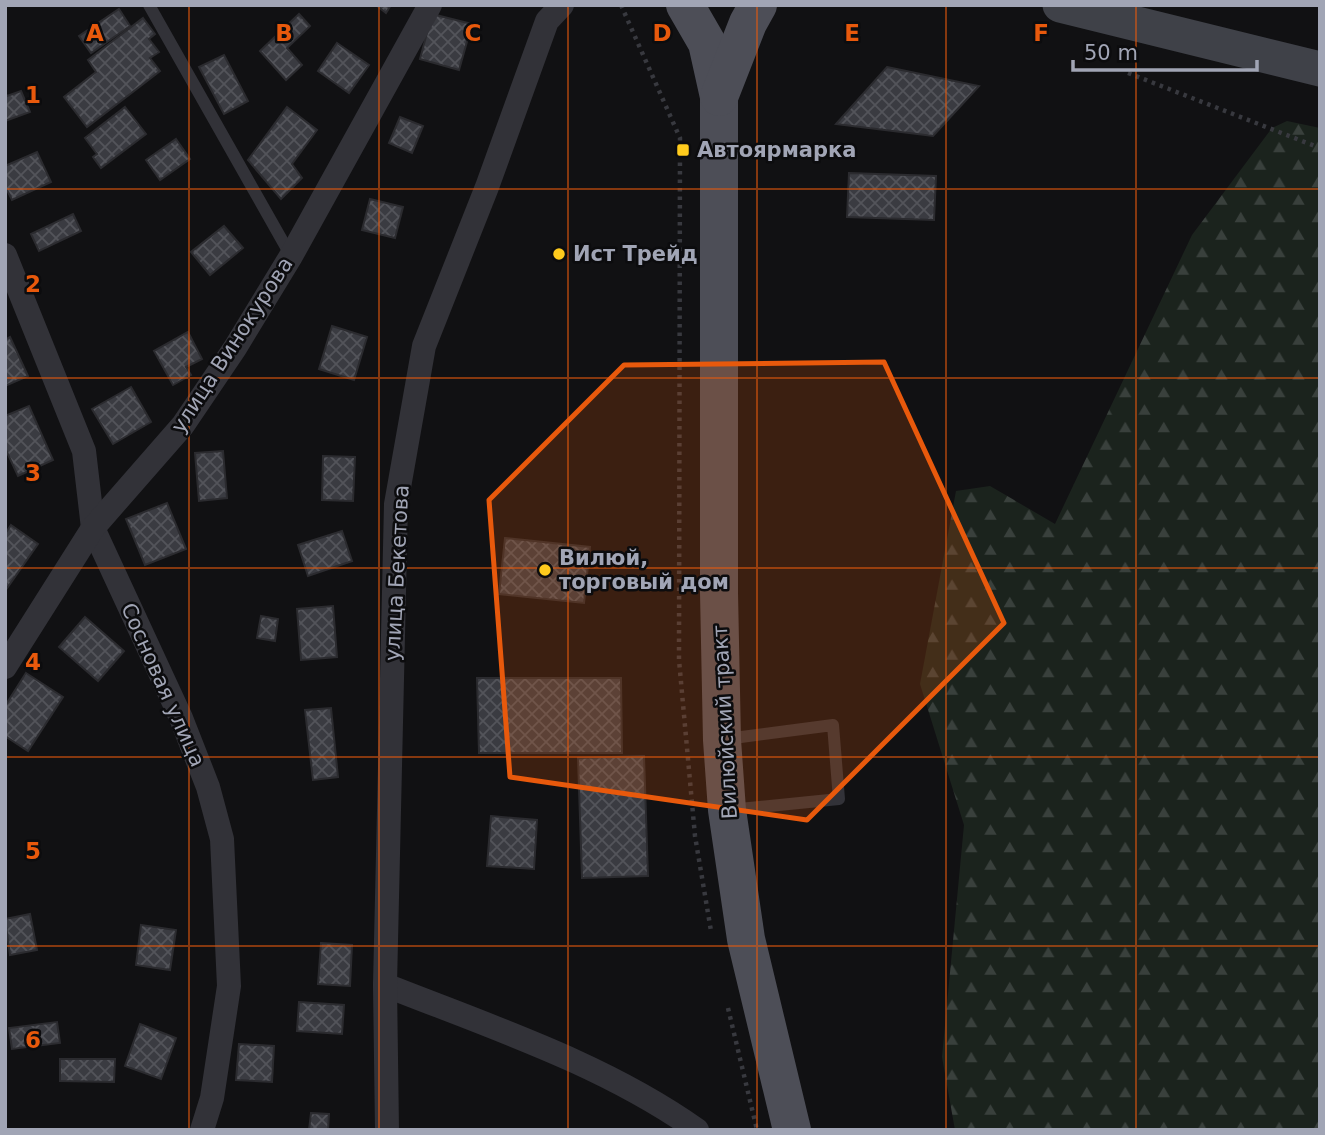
<svg xmlns="http://www.w3.org/2000/svg" width="1325" height="1135" viewBox="0 0 1325 1135" font-family="'DejaVu Sans',sans-serif">
<defs>
<pattern id="forest-firs" width="22" height="20" patternUnits="userSpaceOnUse" patternTransform="scale(1.75)"><rect width="22" height="20" fill="#1b231d"/><path d="M5 1l3.5 6h-7zM16 11l3.5 6h-7z" fill="#39403c"/></pattern>
<pattern id="building-cross-hatch" width="8" height="8" patternUnits="userSpaceOnUse" patternTransform="scale(1.75)"><rect width="8" height="8" fill="#3a3b41"/><path d="M0 0l8 8M0 8l8-8" fill="none" stroke="#53545a"/></pattern>
</defs>
<rect width="100%" height="100%" fill="#111113"/>
<path fill="url(#forest-firs)" d="M1287 121 1320 128V1130H955L942 1057 964 825 920 684 956 491 990 486 1055 524 1192 235 1272 128Z"/>
<g fill="url(#building-cross-hatch)" stroke="#2b2b2f" stroke-width="2">
<path d="M376 5H391L386 13Z"/>
<path d="M119 9 130 26 91 53 79 36Z"/>
<path d="M299 14 310 26 287 48 302 65 286 80 260 51Z"/>
<path d="M432 14 472 24 459 70 420 59Z"/>
<path d="M143 18 155 34 149 39 159 52 150 58 160 71 87 127 64 97 96 72 88 60Z"/>
<path d="M337 43 369 65 349 93 318 71Z"/>
<path d="M224 55 248 101 224 114 199 67Z"/>
<path d="M887 67 979 86 933 136 836 124Z"/>
<path d="M21 91 30 112 5 121V92L7 96Z"/>
<path d="M125 107 146 134 101 168 93 157 97 154 85 138Z"/>
<path d="M287 107 317 130 292 164 302 178 281 199 248 160Z"/>
<path d="M400 117 423 126 412 153 389 143Z"/>
<path d="M176 139 190 159 160 180 146 160Z"/>
<path d="M37 152 51 182 12 200 5 186V166Z"/>
<path d="M849 173 936 176 934 220 847 217Z"/>
<path d="M370 199 403 207 395 238 362 230Z"/>
<path d="M73 214 81 231 39 251 31 234Z"/>
<path d="M224 226 243 248 210 275 191 252Z"/>
<path d="M332 326 367 337 354 380 319 369Z"/>
<path d="M188 332 202 359 186 367 191 375 173 385 154 351Z"/>
<path d="M10 337 28 376 5 386V340Z"/>
<path d="M131 387 151 422 113 444 92 409Z"/>
<path d="M29 406 53 460 18 476 5 448V416Z"/>
<path d="M223 451 227 498 199 501 195 453Z"/>
<path d="M323 456 355 457 353 501 322 500Z"/>
<path d="M167 503 186 549 145 565 126 519Z"/>
<path d="M11 525 38 544 5 591V534Z"/>
<path d="M342 531 352 561 308 576 298 545Z"/>
<path d="M505 538 590 547 584 603 499 594Z"/>
<path d="M333 606 337 657 301 660 297 609Z"/>
<path d="M261 616 278 619 275 641 257 638Z"/>
<path d="M85 617 124 651 98 681 59 647Z"/>
<path d="M26 673 63 697 28 751 5 736V706Z"/>
<path d="M477 678H621L622 753H479Z"/>
<path d="M331 708 338 777 313 780 305 710Z"/>
<path d="M644 756 648 876 582 878 578 758Z"/>
<path d="M491 816 537 820 534 869 487 866Z"/>
<path d="M30 914 37 950 10 955 5 919Z"/>
<path d="M141 925 176 930 170 970 136 965Z"/>
<path d="M321 943 352 945 350 986 318 984Z"/>
<path d="M299 1002 344 1005 342 1034 297 1031Z"/>
<path d="M57 1022 60 1043 12 1049 9 1028Z"/>
<path d="M140 1024 176 1038 161 1079 125 1066Z"/>
<path d="M239 1044 274 1046 272 1082 236 1080Z"/>
<path d="M60 1059H115L114 1082 60 1081Z"/>
<path d="M311 1113 329 1114 328 1130H309Z"/>
</g>
<g fill="none" stroke-linecap="round" stroke-linejoin="round">
<g stroke="#38393f" stroke-width="4.5" stroke-dasharray="3.5 5" stroke-linecap="butt">
<path d="M621 5 680 138 679 660 695 836 711 931"/>
<path d="M1128 73 1320 148"/>
<path d="M728 1008 757 1130"/>
</g>
<g stroke="#323238" stroke-width="12">
<path d="M149 5 291 256"/>
<path d="M726 739 833 725 839 799 729 810"/>
</g>
<g stroke="#323238" stroke-width="24">
<path d="M5 255 84 451 93 528 181 718 208 787 222 839 229 986 212 1098 202 1130"/>
<path d="M5 667 93 528 183 425 235 348 291 256 430 5"/>
<path d="M385 985C491 1027 604 1064 697 1130"/>
<path d="M387 1130 385 985 396 504 424 346 487 187 547 21 562 5"/>
</g>
<path stroke="#3f4148" stroke-width="35" d="M1060 5 1320 69"/>
<g stroke="#4d4e57" stroke-width="38">
<path d="M685 5 707 43 719 97V593L722 740 727 810 746 939 792 1130"/>
<path d="M719 97 748 23 758 5"/>
</g>
</g>
<path fill="#e8590c" fill-opacity="0.2" stroke="#e8590c" stroke-width="5" stroke-linejoin="round" d="M884 362 1004 623 807 820 510 777 489 500 624 365Z"/>
<path fill="none" stroke="#e8590c" stroke-width="2" stroke-opacity="0.55" d="M189 5V1130M379 5V1130M568 5V1130M757 5V1130M946 5V1130M1136 5V1130M5 189H1320M5 378H1320M5 568H1320M5 757H1320M5 946H1320"/>
<g fill="#ffcb1d" stroke="#0c0c0e" stroke-width="2.5">
<rect x="676" y="143" width="14" height="14" rx="3.5"/>
<circle cx="559" cy="254" r="7"/>
<circle cx="545" cy="570" r="7"/>
</g>
<g text-anchor="middle" dominant-baseline="central" stroke-width="5" stroke-linejoin="round" paint-order="stroke">
<g font-size="21" font-weight="bold" fill="#a1a5b5" stroke="#0c0c0e" text-anchor="start">
<text x="697" y="150">Автоярмарка</text>
<text x="573" y="254">Ист Трейд</text>
<text x="559" y="558">Вилюй,<tspan x="559" dy="24">торговый дом</tspan></text>
</g>
<g font-size="21" fill="#a1a5b5" stroke="#0c0c0e">
<text transform="translate(232 345) rotate(-57)">улица Винокурова</text>
<text transform="translate(397 573) rotate(-87)">улица Бекетова</text>
<text transform="translate(163 685) rotate(66)">Сосновая улица</text>
<text transform="translate(725 722) rotate(-93)">Вилюйский тракт</text>
</g>
</g>
<g font-size="23" text-anchor="middle" font-weight="bold" fill="#e8590c" stroke="#0c0c0e" stroke-width="5" stroke-linejoin="round" paint-order="stroke">
<text x="95" y="41">A</text>
<text x="284" y="41">B</text>
<text x="473" y="41">C</text>
<text x="662" y="41">D</text>
<text x="852" y="41">E</text>
<text x="1041" y="41">F</text>
<text x="33" y="103">1</text>
<text x="33" y="292">2</text>
<text x="33" y="481">3</text>
<text x="33" y="670">4</text>
<text x="33" y="859">5</text>
<text x="33" y="1048">6</text>
</g>
<rect width="1325" height="1135" fill="none" stroke="#a1a5b5" stroke-width="14"/>
<path d="M1073 60v10h184v-10" fill="none" stroke="#a1a5b5" stroke-width="3.5"/>
<text x="1084" y="60" font-size="21" fill="#a1a5b5" stroke="#0c0c0e" stroke-width="5" paint-order="stroke">50 m</text>
</svg>
